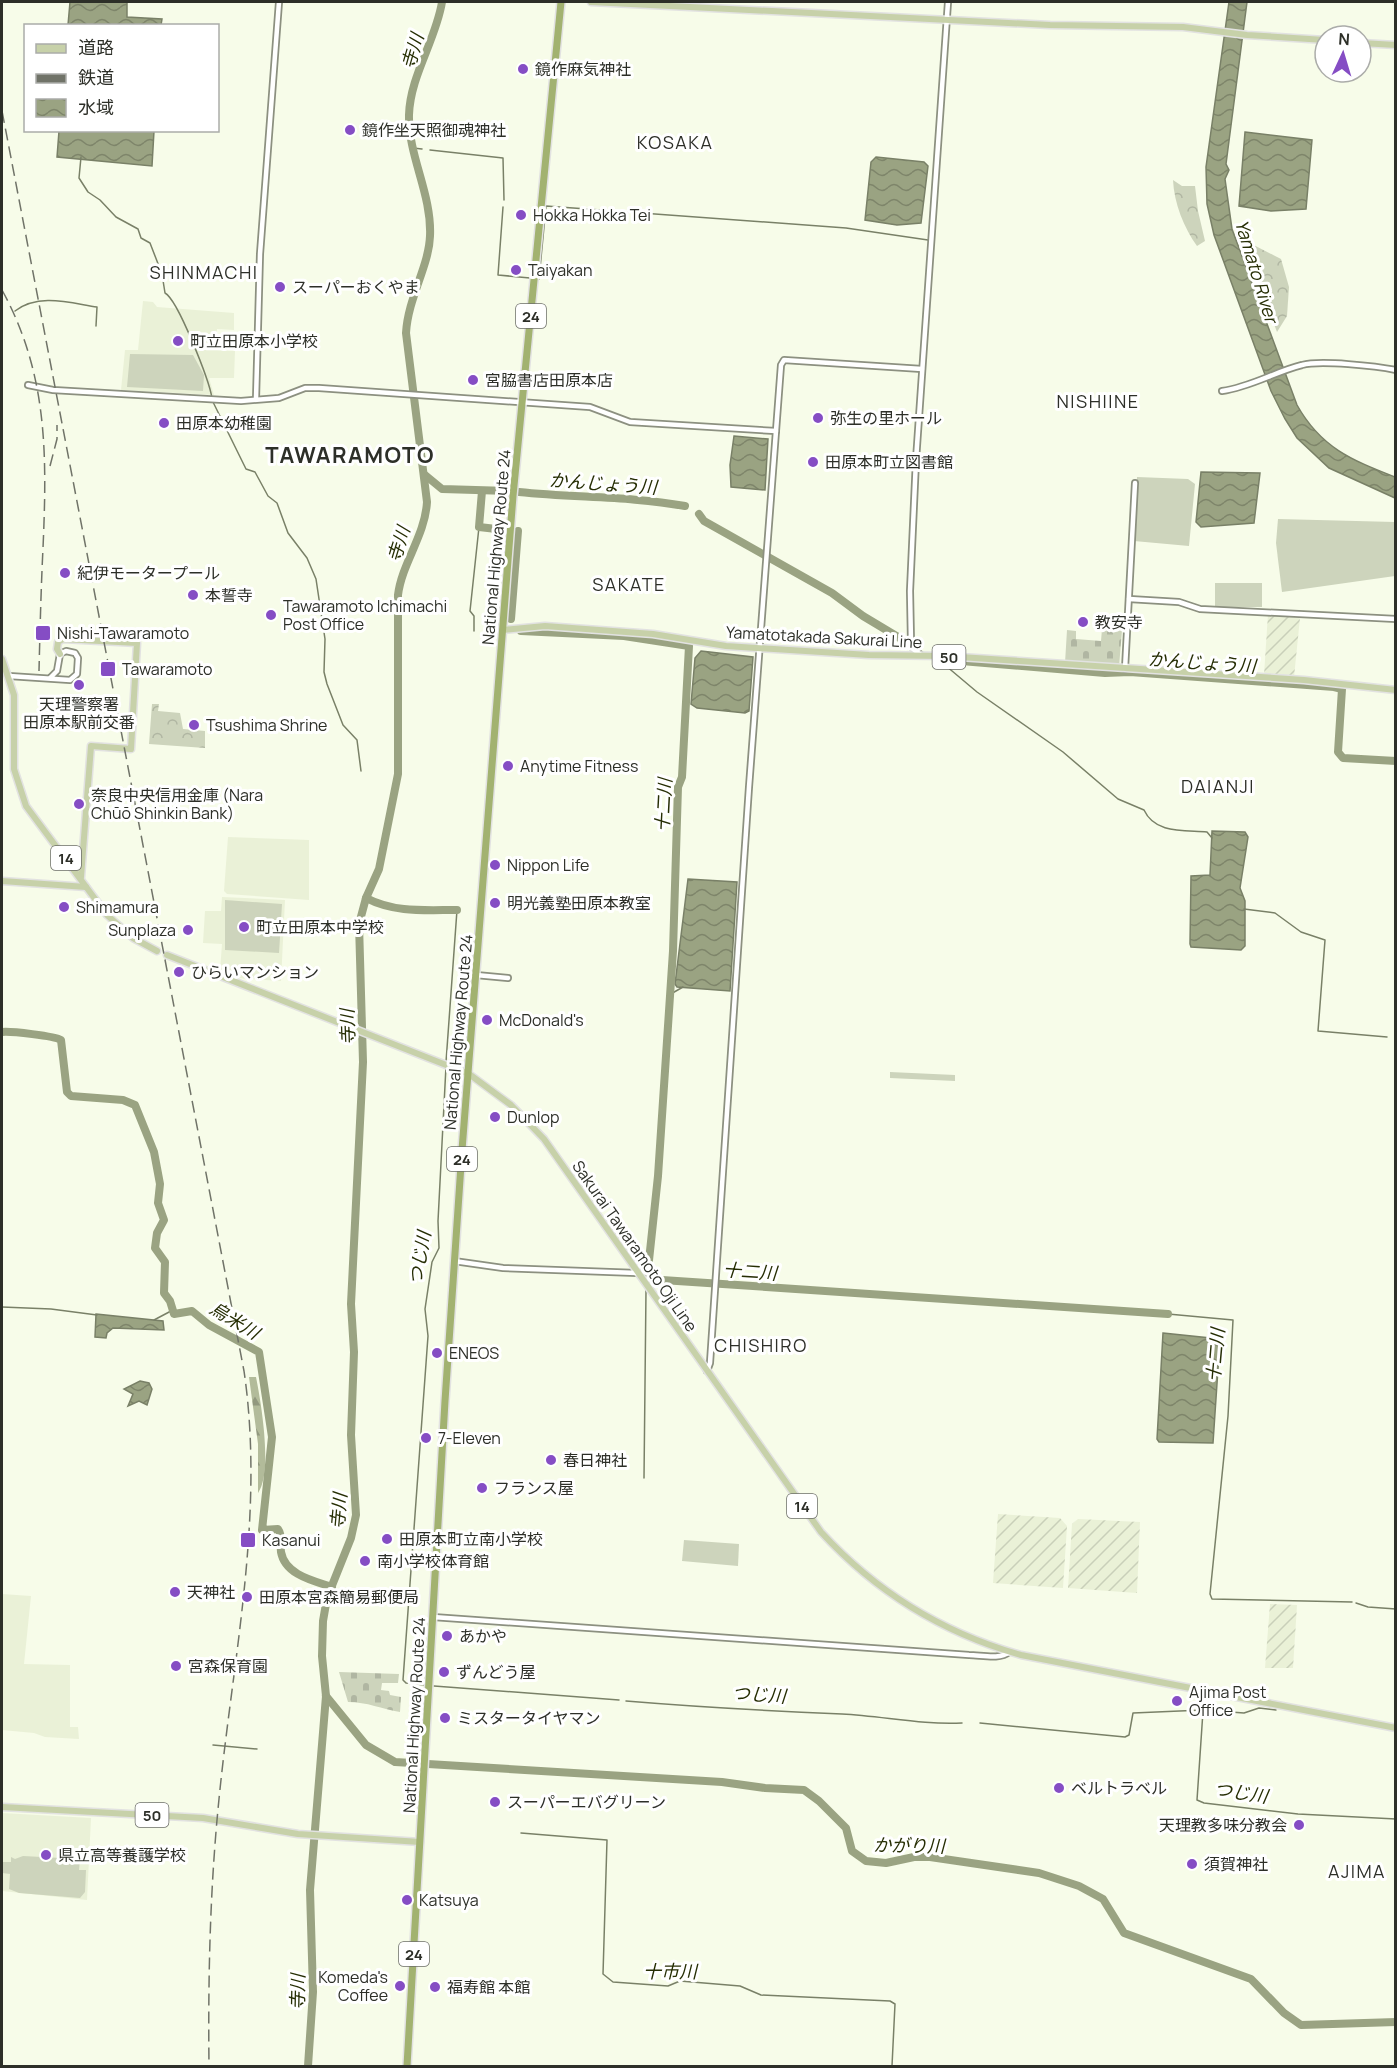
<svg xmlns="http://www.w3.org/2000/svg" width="1397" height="2068" viewBox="0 0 1397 2068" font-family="Manrope,'Noto Sans JP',sans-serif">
<defs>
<pattern id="industrial-furrows" width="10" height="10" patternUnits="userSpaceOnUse" patternTransform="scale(1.5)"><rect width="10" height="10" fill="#eaf1d7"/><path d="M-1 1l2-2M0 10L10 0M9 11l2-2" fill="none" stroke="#c9cfb9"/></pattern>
<pattern id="forest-firs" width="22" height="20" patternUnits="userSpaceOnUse" patternTransform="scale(1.5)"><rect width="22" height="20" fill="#b2bb9a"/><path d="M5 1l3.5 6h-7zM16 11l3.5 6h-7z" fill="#91987e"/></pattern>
<pattern id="cemetery-stones" width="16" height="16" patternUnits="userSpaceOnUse" patternTransform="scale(1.5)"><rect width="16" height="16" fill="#cdd4bc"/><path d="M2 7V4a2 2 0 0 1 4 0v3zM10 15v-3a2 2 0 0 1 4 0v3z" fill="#b0b6a2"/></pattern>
<pattern id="park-crowns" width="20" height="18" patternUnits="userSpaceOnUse" patternTransform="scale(1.5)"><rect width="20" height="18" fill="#cdd4bc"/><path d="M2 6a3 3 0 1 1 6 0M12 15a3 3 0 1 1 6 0" fill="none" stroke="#b0b6a2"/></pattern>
<pattern id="water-waves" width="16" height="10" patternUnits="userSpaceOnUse" patternTransform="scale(1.5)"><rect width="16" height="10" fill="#9aa382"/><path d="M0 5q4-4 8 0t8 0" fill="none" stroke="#7e856a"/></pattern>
</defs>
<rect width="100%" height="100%" fill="#f7fce9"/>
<g fill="#eaf1d7">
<path d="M143 301 153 302 157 307 234 313V330L217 329V350L235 351 234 378H209L214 395 121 390 125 350H138Z"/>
<path d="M228 837 309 840V900L227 894 224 891Z"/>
<path d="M222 897 285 900 281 981 236 978 220 971 222 944 203 943 205 911H221Z"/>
<path d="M2 1594 31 1596 24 1664 70 1665V1727H78L79 1739 45 1737 34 1733 2 1730Z"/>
<path d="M2 1813 91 1818 87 1900 2 1891Z"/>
</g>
<g fill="url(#industrial-furrows)">
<path d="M1268 614 1300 618 1294 677 1264 675Z"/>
<path d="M998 1514 1060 1518 1067 1526 1063 1588 993 1583Z"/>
<path d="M1078 1519 1140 1522 1137 1593 1068 1588 1072 1524Z"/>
<path d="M1270 1604 1297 1605 1293 1668H1265Z"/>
</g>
<g fill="#cdd4bc">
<path d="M130 354 193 355 204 375 203 391 127 387Z"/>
<path d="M1137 477 1188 479 1195 484 1189 546 1134 541Z"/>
<path d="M1278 519 1395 522V576L1282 592 1276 543Z"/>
<rect x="1215" y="583" width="47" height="24"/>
<path d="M225 900 282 904 279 953 225 950Z"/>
<path d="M890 1072 955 1075V1081L890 1078Z"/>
<path d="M684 1540 739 1544 738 1566 682 1561Z"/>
<path d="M23 1856 80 1859 79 1870H86L85 1892 80 1898 19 1893 9 1889 10 1874 2 1873V1862H11V1857L15 1859Z"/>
</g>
<path fill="url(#forest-firs)" d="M249 1377H256C261 1402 273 1472 258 1493V1444Z"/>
<g fill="url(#cemetery-stones)">
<path d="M1103 617 1123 618 1119 667 1065 663 1067 630 1076 631V639L1101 641Z"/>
<path d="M339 1672 399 1674 398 1683H382L381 1690 389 1691 390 1695 401 1697 400 1712C382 1709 367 1702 348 1702Z"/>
</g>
<g fill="url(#park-crowns)">
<path d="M1173 180 1182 186H1195L1198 211 1205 241 1197 246C1184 228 1174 203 1173 180Z"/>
<path d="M1242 239 1281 259 1289 287 1287 316 1277 332Z"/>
<path d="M152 704H159L158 711 180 713 183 729 205 731V748L149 744Z"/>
</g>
<g fill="url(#water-waves)" stroke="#798067" stroke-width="1.5">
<path d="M70 2H127V17L162 19 161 25H68Z"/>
<path d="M1229 2H1247L1226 164 1229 170 1225 179 1232 229 1297 405C1321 448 1352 460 1395 477V498L1329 468 1297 438 1285 419 1271 391 1214 235 1207 204 1206 167Z"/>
<path d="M59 131H154L152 166 57 157Z"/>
<path d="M1245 132 1312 140 1306 209 1271 211 1239 206Z"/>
<path d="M876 157 924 162 928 166 921 223 897 225 865 220 871 162Z"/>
<path d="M734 436 768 439 765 490 731 487 730 465Z"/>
<path d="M1201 472 1260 473 1254 523 1201 527 1196 522Z"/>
<path d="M701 651 753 657 749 711 745 713 697 708 691 704 695 658Z"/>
<path d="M1212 831 1245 832 1248 837 1240 888 1245 901V946L1241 950 1191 947 1190 944 1191 876 1210 875Z"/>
<path d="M688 879 737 882 730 991 677 987 675 984Z"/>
<path d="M96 1314 163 1321 164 1330 113 1328 107 1333 106 1338 95 1337Z"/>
<path d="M1163 1333 1220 1339 1213 1443 1159 1442 1157 1439Z"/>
<path d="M140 1381 149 1383 152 1389 147 1405 139 1401 128 1406 133 1394 124 1389Z"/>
</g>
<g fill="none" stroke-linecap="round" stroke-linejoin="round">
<g stroke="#798067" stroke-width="1.5">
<path d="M413 148 422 149"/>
<path d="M430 150 503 158 504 200"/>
<path d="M81 157 79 178 88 192 100 200 116 217 138 229 141 238 150 243 162 274 165 293C178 300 209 380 212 398"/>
<path d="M503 207 498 275 530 278"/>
<path d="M539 279 546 206 846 228 928 240"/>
<path d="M15 311C39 293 70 303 97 307L96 326"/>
<path d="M213 402 246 469 255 472 268 496 277 503 288 533 307 558 316 579 325 639 324 672 327 684 343 725 357 740 361 771"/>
<path d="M474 631V616L470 611 479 527"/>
<path d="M939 660 977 692 1063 752 1118 799 1144 810C1155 834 1184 830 1207 832L1212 838"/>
<path d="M1244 909 1275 913 1301 932 1325 940 1318 1031 1387 1037"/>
<path d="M669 995 683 987"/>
<path d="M446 1062 457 910"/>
<path d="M2 1307 51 1309 97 1315"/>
<path d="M1168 1314 1233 1320 1228 1416 1210 1594 1212 1599 1352 1602"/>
<path d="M154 1320 171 1311"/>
<path d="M644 1478 646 1290"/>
<path d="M1356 1603 1368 1607 1396 1609"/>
<path d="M425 1685 406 1683 403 1680 428 1336 425 1309 432 1262 439 1248 438 1221 446 1066"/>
<path d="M434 1686 619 1700"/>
<path d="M626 1701C698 1707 770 1711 842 1714 883 1716 921 1725 962 1723"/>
<path d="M1203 1711 1197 1800 1204 1803 1298 1814 1396 1819"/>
<path d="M980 1723 1125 1737 1129 1735 1133 1713 1203 1710 1244 1713 1259 1708 1276 1710"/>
<path d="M213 1745 257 1749"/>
<path d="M521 1833 607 1840 603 1974 613 1982 668 1986 680 1981 740 1986 761 1995 890 2001 895 2004 892 2066"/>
</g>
<g stroke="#9aa382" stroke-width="8">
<path d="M425 475 442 489 509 491"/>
<path d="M482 491 479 527 505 530"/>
<path d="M519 492C576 498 629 496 685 506"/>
<path d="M699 514 704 521 832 593 863 616 908 643"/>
<path d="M511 619 518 531"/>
<path d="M521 631 624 636 689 646 682 777 678 787 673 951 658 1176 647 1279 1168 1314"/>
<path d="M937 659 1105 673 1130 672 1334 687 1342 689 1338 752 1343 758 1396 761"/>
<path d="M366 898C395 913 425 910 457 910"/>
<path d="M2 1032C10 1031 55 1036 61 1040L67 1092 71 1096 123 1100 135 1105 154 1152 160 1184 158 1203 164 1220 157 1233 155 1248 165 1262 164 1293 170 1301 174 1314 192 1311 209 1325 259 1352 272 1437 262 1530 278 1529C283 1536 280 1544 281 1552 285 1575 314 1581 332 1587"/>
<path d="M326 1696 366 1745 395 1762 722 1782 765 1788 804 1790 819 1801 846 1828 852 1851 866 1861 886 1863 914 1857H930L1039 1873 1079 1886 1103 1899 1124 1933 1251 1979 1284 2013 1301 2025 1396 2022"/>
<path d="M308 2066 313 1992 310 1890 326 1696 322 1656 323 1621 327 1598 351 1538 356 1515 351 1435 354 1352 351 1304 363 1062 359 924 366 898 379 869 398 774V595C402 563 425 536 427 502L406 333C408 298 429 266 430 236 432 194 408 156 409 115 410 76 436 40 442 2"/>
</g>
<defs>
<g id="minor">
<path d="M28 385 53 390 241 401 279 398 305 388H319L590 407 630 422 776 431"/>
<path d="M1222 391C1251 387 1274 372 1302 365 1320 360 1376 366 1396 370"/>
<path d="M256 399 260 254 279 2"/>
<path d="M1129 599 1179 602 1200 609 1396 619"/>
<path d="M921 655 913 649 911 642 910 591 916 460 948 2"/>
<path d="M1125 669 1135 483"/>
<path d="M9 676 70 680 77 674 78 658 75 653 66 651 60 654 57 671 50 678"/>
<path d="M476 975 508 978"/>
<path d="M454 1261 503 1268 637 1273"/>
<path d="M707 1371 710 1363 749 787 781 365 784 360 922 369"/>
<path d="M433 1617 969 1655C981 1655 1000 1660 1009 1652"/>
</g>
<g id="major">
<path d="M591 2 1050 25 1183 27 1247 35 1325 40"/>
<path d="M1361 43 1396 45"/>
<path d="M503 630 545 626 653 634 726 646 869 655 945 656 1304 680 1396 690"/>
<path d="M60 654 57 649 58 642 63 639 137 643 131 749 91 746 81 877"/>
<path d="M2 659 14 695V769L26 806 107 915 133 938 157 951"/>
<path d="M2 881 86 887"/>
<path d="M167 955 469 1074 511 1105 544 1139 821 1532C876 1592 943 1633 1021 1655L1396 1728"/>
<path d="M2 1807 203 1818 298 1834 420 1842"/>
</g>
<path id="highway" d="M407 2066 445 1401 462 1150 513 496 561 2"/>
</defs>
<use href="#minor" stroke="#8c9080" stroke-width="8"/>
<use href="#major" stroke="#e2e2e1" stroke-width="9"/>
<use href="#highway" stroke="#e2e2e1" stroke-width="10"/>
<use href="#minor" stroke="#fff" stroke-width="4.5"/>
<use href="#major" stroke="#c7d1a9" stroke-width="6"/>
<use href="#highway" stroke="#a2b270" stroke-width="7"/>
<g stroke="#707368" stroke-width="1.5" stroke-dasharray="12 6" stroke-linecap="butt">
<path d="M2 111 244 1371C265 1514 233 1657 219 1799 210 1888 208 1977 209 2066"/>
<path d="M2 290C48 374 47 455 43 548 41 589 40 630 39 671"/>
<path d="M50 466 57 439V425"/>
</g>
</g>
<g fill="#854dc4" stroke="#fff" stroke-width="2">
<circle cx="523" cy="69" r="6"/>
<circle cx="350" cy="130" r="6"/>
<circle cx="521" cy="215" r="6"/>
<circle cx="516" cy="270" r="6"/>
<circle cx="280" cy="287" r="6"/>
<circle cx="178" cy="341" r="6"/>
<circle cx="473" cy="380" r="6"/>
<circle cx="818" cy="418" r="6"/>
<circle cx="164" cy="423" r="6"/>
<circle cx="813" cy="462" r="6"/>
<circle cx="65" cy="573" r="6"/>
<circle cx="193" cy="595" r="6"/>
<circle cx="271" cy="615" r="6"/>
<circle cx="1083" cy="622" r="6"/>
<rect x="35" y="625" width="16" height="16" rx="3"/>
<rect x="100" y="661" width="16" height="16" rx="3"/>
<circle cx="79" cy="685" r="6"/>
<circle cx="194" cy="725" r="6"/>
<circle cx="508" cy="766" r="6"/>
<circle cx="79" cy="804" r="6"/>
<circle cx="495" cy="865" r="6"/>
<circle cx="495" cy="903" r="6"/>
<circle cx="64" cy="907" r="6"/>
<circle cx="244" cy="927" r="6"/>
<circle cx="188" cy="930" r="6"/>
<circle cx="179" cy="972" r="6"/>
<circle cx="487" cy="1020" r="6"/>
<circle cx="495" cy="1117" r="6"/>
<circle cx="437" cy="1353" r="6"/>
<circle cx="426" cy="1438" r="6"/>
<circle cx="551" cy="1460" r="6"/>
<circle cx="482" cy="1488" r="6"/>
<circle cx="387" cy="1539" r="6"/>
<rect x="240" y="1532" width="16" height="16" rx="3"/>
<circle cx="365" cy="1561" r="6"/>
<circle cx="175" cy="1592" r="6"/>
<circle cx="247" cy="1597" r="6"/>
<circle cx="447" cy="1636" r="6"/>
<circle cx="176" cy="1666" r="6"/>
<circle cx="444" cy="1672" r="6"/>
<circle cx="1177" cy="1701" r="6"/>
<circle cx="445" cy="1718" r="6"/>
<circle cx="1059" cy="1788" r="6"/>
<circle cx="495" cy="1802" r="6"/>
<circle cx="1299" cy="1825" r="6"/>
<circle cx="46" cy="1855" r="6"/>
<circle cx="1192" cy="1864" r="6"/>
<circle cx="407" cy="1900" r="6"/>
<circle cx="400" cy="1986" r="6"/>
<circle cx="435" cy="1987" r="6"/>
</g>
<g text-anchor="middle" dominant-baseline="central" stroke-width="6" stroke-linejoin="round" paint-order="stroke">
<g fill="#fff" stroke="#6c6d68" stroke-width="1.5">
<rect x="516" y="304" width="30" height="24" rx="4.5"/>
<rect x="932.5" y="645" width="33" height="24" rx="4.5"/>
<rect x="51" y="846" width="30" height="24" rx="4.5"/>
<rect x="447" y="1147" width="30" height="24" rx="4.5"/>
<rect x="787" y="1494" width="30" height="24" rx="4.5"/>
<rect x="135.5" y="1803" width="33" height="24" rx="4.5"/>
<rect x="399" y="1942" width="30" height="24" rx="4.5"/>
</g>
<g font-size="15" font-weight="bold" fill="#2d2f28">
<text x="531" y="316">24</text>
<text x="949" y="657">50</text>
<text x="66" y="858">14</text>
<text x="462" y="1159">24</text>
<text x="802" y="1506">14</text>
<text x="152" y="1815">50</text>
<text x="414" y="1954">24</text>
</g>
<g font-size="16" fill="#2d2f28" stroke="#fff" text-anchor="start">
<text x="535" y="69">鏡作麻気神社</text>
<text x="362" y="130">鏡作坐天照御魂神社</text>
<text x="533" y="215">Hokka Hokka Tei</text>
<text x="528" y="270">Taiyakan</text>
<text x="292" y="287">スーパーおくやま</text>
<text x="190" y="341">町立田原本小学校</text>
<text x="485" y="380">宮脇書店田原本店</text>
<text x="830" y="418">弥生の里ホール</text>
<text x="176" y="423">田原本幼稚園</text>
<text x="825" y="462">田原本町立図書館</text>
<text x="77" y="573">紀伊モータープール</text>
<text x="205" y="595">本誓寺</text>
<text x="283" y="606">Tawaramoto Ichimachi<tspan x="283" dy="18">Post Office</tspan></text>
<text x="1095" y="622">教安寺</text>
<text x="57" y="633">Nishi-Tawaramoto</text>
<text x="122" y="669">Tawaramoto</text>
<text x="79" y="704" text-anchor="middle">天理警察署<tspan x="79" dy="18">田原本駅前交番</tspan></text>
<text x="206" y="725">Tsushima Shrine</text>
<text x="520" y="766">Anytime Fitness</text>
<text x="91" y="795">奈良中央信用金庫 (Nara<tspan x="91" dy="18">Chūō Shinkin Bank)</tspan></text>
<text x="507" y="865">Nippon Life</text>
<text x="507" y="903">明光義塾田原本教室</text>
<text x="76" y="907">Shimamura</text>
<text x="256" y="927">町立田原本中学校</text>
<text x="176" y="930" text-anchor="end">Sunplaza</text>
<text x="191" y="972">ひらいマンション</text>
<text x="499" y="1020">McDonald's</text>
<text x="507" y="1117">Dunlop</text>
<text x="449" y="1353">ENEOS</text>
<text x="438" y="1438">7-Eleven</text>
<text x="563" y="1460">春日神社</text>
<text x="494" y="1488">フランス屋</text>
<text x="399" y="1539">田原本町立南小学校</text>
<text x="262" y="1540">Kasanui</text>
<text x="377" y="1561">南小学校体育館</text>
<text x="187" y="1592">天神社</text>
<text x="259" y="1597">田原本宮森簡易郵便局</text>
<text x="459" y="1636">あかや</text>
<text x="188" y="1666">宮森保育園</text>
<text x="456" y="1672">ずんどう屋</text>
<text x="1189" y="1692">Ajima Post<tspan x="1189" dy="18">Office</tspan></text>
<text x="457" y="1718">ミスタータイヤマン</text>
<text x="1071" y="1788">ベルトラベル</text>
<text x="507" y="1802">スーパーエバグリーン</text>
<text x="1287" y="1825" text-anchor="end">天理教多味分教会</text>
<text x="58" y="1855">県立高等養護学校</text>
<text x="1204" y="1864">須賀神社</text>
<text x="419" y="1900">Katsuya</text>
<text x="388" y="1977" text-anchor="end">Komeda's<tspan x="388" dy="18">Coffee</tspan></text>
<text x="447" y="1987">福寿館 本館</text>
</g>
<g font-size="16" fill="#2d2f28" stroke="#fff">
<text transform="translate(496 547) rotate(-85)">National Highway Route 24</text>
<text transform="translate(824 637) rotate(3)">Yamatotakada Sakurai Line</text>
<text transform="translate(458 1032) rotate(-85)">National Highway Route 24</text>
<text transform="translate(635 1246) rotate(55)">Sakurai Tawaramoto Oji Line</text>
<text transform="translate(414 1715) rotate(-87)">National Highway Route 24</text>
</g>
<g font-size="18" font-style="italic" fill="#262e04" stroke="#fff">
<text transform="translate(412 51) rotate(-74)">寺川</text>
<text transform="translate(1257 271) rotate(73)">Yamato River</text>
<text transform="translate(603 483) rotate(4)">かんじょう川</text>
<text transform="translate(398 544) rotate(-73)">寺川</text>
<text transform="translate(1202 662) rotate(4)">かんじょう川</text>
<text transform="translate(663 805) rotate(-87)">十二川</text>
<text transform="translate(347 1027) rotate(-92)">寺川</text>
<text transform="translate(419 1258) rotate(-80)">つじ川</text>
<text transform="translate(750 1271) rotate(4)">十二川</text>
<text transform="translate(235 1320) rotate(31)">烏米川</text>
<text transform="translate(1215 1355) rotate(-85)">十二川</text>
<text transform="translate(338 1511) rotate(-85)">寺川</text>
<text transform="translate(759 1694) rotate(4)">つじ川</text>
<text transform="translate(1241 1792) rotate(9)">つじ川</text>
<text transform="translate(909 1845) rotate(1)">かがり川</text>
<text x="670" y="1971">十市川</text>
<text transform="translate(297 1992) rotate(-89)">寺川</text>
</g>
<g font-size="18" letter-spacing="1.5" fill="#2d2f28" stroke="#fff">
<text x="675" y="142">KOSAKA</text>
<text x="204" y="272">SHINMACHI</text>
<text x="1098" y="401">NISHIINE</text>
<text x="629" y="584">SAKATE</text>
<text x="1218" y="786">DAIANJI</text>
<text x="761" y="1345">CHISHIRO</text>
<text x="1357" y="1871">AJIMA</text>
</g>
<g font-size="22" font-weight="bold" letter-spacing="1.5" fill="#2d2f28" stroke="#fff">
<text x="350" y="455">TAWARAMOTO</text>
</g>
</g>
<rect width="1397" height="2068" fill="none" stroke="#2d2f28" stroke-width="6"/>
<rect x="24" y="24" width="195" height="108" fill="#ffffff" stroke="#abaca9" stroke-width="1.5"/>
<rect x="36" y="44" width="30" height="9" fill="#c7d1a9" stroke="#abaca9" stroke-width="1.5"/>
<text x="78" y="54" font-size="18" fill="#2d2f28">道路</text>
<rect x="36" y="74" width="30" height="9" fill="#707368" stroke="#abaca9" stroke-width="1.5"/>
<text x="78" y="84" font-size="18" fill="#2d2f28">鉄道</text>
<rect x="36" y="99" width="30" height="18" fill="url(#water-waves)" stroke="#abaca9" stroke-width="1.5"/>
<text x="78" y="114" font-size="18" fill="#2d2f28">水域</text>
<g transform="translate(1343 54) rotate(4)"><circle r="28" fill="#ffffff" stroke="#abaca9" stroke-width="1.5"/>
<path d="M0-4.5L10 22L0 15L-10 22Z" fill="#854dc4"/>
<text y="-9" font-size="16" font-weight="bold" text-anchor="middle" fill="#2d2f28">N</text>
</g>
</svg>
